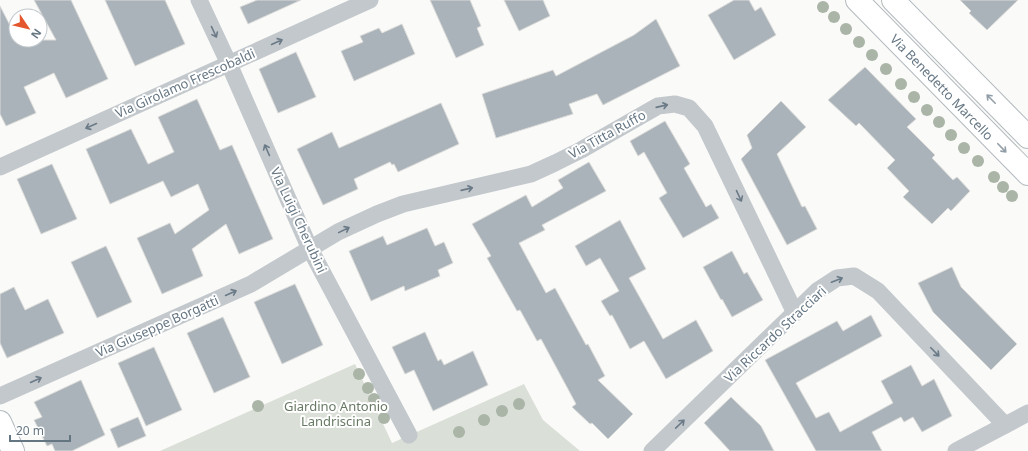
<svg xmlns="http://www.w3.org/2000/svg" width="1028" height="451" viewBox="0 0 1028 451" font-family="'Noto Sans',sans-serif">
<rect width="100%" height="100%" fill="#fafaf8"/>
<path fill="#dadfd7" d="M355 364 392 443 524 384 543 420 580 451H160Z"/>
<g fill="#aab3b9" stroke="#dcdcda">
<path d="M34 0H71L108 79 66 98 54 73 24 87 36 113 6 126 0 114V6L16 37V40H56Z"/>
<path d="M105 0H165L185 44 135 66Z"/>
<path d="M257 0H301L248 24 240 7Z"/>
<path d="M430 0H470L481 26 477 28 484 45 456 58Z"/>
<path d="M504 0H543L550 16 519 31Z"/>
<path d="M734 0H749L755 11 761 7 776 35 734 60 708 15Z"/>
<path d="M960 0H1018L987 30 969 13 971 11Z"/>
<path d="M656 19 680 66 603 105 597 94 569 104 573 114 496 138 482 94 553 70 556 76 634 35Z"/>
<path d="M402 24 415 54 354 81 341 51 363 42 360 36 379 28 382 33Z"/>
<path d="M296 52 316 97 278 113 259 69Z"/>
<path d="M865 67 916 119 907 127 935 155 932 158 953 180 957 177 970 191 951 211 948 208 932 224 903 197 909 191 887 168 895 160 859 123 856 126 828 100Z"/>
<path d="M197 99 220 150 232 145 273 239 239 254 226 224 192 249 203 276 162 294 137 238 170 223 175 234 209 210 198 184 171 197 163 181 110 204 86 149 131 129 148 164 174 152 158 117Z"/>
<path d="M781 101 806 127 777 154 802 207 805 206 817 229 787 245 741 159 752 148 747 135Z"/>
<path d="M441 103 459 144 398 172 394 164 392 165 390 162 354 179 358 189 323 205 297 149 332 132 339 148Z"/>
<path d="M665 121 690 164 684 168 706 207 711 204 719 218 683 238 659 198 667 193 644 152 638 156 630 141Z"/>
<path d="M589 162 606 191 542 225 545 230 519 243 546 293 555 288 586 345 588 344 605 376 598 380 633 414 608 439 592 423 590 424 572 407 576 404 541 339 537 341 520 310 517 311 487 258 491 256 472 224 526 195 532 207 563 188 558 180Z"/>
<path d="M52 164 77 219 41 234 17 179Z"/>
<path d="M620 220 646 269 629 278 663 339 696 320 713 351 666 379 644 341 630 349 612 315 610 316 601 301 619 291 600 258 586 266 575 246Z"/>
<path d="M427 228 435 246 444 242 453 263 438 270 440 276 405 291 404 286 371 301 349 251 383 236 387 245Z"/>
<path d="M106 246 132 302 97 318 71 262Z"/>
<path d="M732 251 744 274 747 272 763 300 732 317 722 299 721 300 703 267Z"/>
<path d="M952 267 961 287 1017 344 991 370 933 312 918 283Z"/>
<path d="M295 284 323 345 282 364 254 302Z"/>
<path d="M14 287 25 310 48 299 64 333 7 358 0 343V294Z"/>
<path d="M871 315 882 336 796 383 816 418 829 412 840 432 893 403 881 381 911 365 922 386 934 379 952 416 922 432 913 417 904 422 901 417 872 432 882 451H816L765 360 837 321 843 331Z"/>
<path d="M223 317 250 377 214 393 187 333Z"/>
<path d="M425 332 438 361 441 359 444 365 473 351 488 385 433 411 414 370 405 374 392 347Z"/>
<path d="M154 347 182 410 146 426 118 363Z"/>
<path d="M81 380 105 435 72 451H55L52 444 47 446 34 420 42 417 34 402Z"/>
<path d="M731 397 761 426 774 451H730L704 423Z"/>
<path d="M138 417 146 436 118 448 110 429Z"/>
</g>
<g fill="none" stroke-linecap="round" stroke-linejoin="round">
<defs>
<g id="secondary">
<path d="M857 0 1028 174"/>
<path d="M893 0 1028 137"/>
<path d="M0 422 13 451"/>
</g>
</defs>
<use href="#secondary" stroke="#b3babf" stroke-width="24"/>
<g stroke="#c3c8cc" stroke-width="17">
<path d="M199 0 229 64 310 249 409 435"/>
<path d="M0 167 370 0"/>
<path d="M0 396 251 284 338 232 377 214 403 204 531 174 555 163 581 150 658 106 675 104 689 108 705 126 795 313"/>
<path d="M652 451 817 291 837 278 854 276 878 291 1005 425"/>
<path d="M956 451 1028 413"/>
</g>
<use href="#secondary" stroke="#fff" stroke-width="22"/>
</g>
<g fill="#aab4a7">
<circle cx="823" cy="7" r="6"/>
<circle cx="834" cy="17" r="6"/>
<circle cx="846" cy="29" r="6"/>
<circle cx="859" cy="42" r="6"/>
<circle cx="872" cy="55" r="6"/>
<circle cx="886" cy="69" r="6"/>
<circle cx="901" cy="84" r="6"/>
<circle cx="914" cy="97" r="6"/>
<circle cx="927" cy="110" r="6"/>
<circle cx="939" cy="122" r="6"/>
<circle cx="951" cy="135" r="6"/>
<circle cx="964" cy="148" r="6"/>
<circle cx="978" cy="161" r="6"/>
<circle cx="994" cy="177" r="6"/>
<circle cx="1003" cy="187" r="6"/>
<circle cx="1012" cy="196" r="6"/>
<circle cx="359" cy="374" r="6"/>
<circle cx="368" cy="388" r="6"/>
<circle cx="374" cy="399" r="6"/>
<circle cx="519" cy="404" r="6"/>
<circle cx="258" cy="406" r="6"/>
<circle cx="502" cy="411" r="6"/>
<circle cx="384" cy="418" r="6"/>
<circle cx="484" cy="420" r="6"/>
<circle cx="459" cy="432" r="6"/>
</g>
<defs><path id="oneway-shaft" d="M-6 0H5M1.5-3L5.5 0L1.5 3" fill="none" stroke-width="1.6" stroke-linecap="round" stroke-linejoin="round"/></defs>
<g stroke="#6a7a87">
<use href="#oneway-shaft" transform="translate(214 32) rotate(65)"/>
<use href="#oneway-shaft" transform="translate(277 42) rotate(-24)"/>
<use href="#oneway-shaft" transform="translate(662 106) rotate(-13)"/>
<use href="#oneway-shaft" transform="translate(91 126) rotate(156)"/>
<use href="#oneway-shaft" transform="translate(267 150) rotate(-114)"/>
<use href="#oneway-shaft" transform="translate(467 189) rotate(-13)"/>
<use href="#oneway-shaft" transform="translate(739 196) rotate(65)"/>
<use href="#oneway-shaft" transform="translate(344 230) rotate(-26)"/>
<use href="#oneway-shaft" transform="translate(837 280) rotate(-21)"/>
<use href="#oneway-shaft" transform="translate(231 293) rotate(-24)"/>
<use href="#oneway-shaft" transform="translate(935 352) rotate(46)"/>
<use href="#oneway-shaft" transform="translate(36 380) rotate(-24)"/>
<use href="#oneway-shaft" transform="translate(680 424) rotate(-44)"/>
</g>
<g stroke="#939fa8">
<use href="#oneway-shaft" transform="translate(991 99) rotate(-135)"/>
<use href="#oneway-shaft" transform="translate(1002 148) rotate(46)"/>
</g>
<g text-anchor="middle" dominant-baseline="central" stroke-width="4" stroke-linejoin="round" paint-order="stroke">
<g font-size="13" fill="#657683" stroke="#fff">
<text transform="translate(185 83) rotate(-24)">Via Girolamo Frescobaldi</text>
<text transform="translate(942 87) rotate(46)">Via Benedetto Marcello</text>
<text transform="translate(607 134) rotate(-29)">Via Titta Ruffo</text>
<text transform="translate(299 220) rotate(65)">Via Luigi Cherubini</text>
<text transform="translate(157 326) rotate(-24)">Via Giuseppe Borgatti</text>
<text transform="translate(775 334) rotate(-43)">Via Riccardo Stracciari</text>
</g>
<g font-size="13" fill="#687a64" stroke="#fff">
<text x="336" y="406">Giardino Antonio<tspan x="336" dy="15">Landriscina</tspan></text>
</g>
</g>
<g transform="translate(28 28) rotate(125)"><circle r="19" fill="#ffffff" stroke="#c1c8cd"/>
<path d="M0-3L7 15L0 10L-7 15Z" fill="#e4572e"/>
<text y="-6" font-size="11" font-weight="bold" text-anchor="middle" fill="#657683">N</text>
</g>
<path d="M10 435v6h60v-6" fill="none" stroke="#657683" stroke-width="2"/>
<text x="16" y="435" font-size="12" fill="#657683" stroke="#ffffff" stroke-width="3" paint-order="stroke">20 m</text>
</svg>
